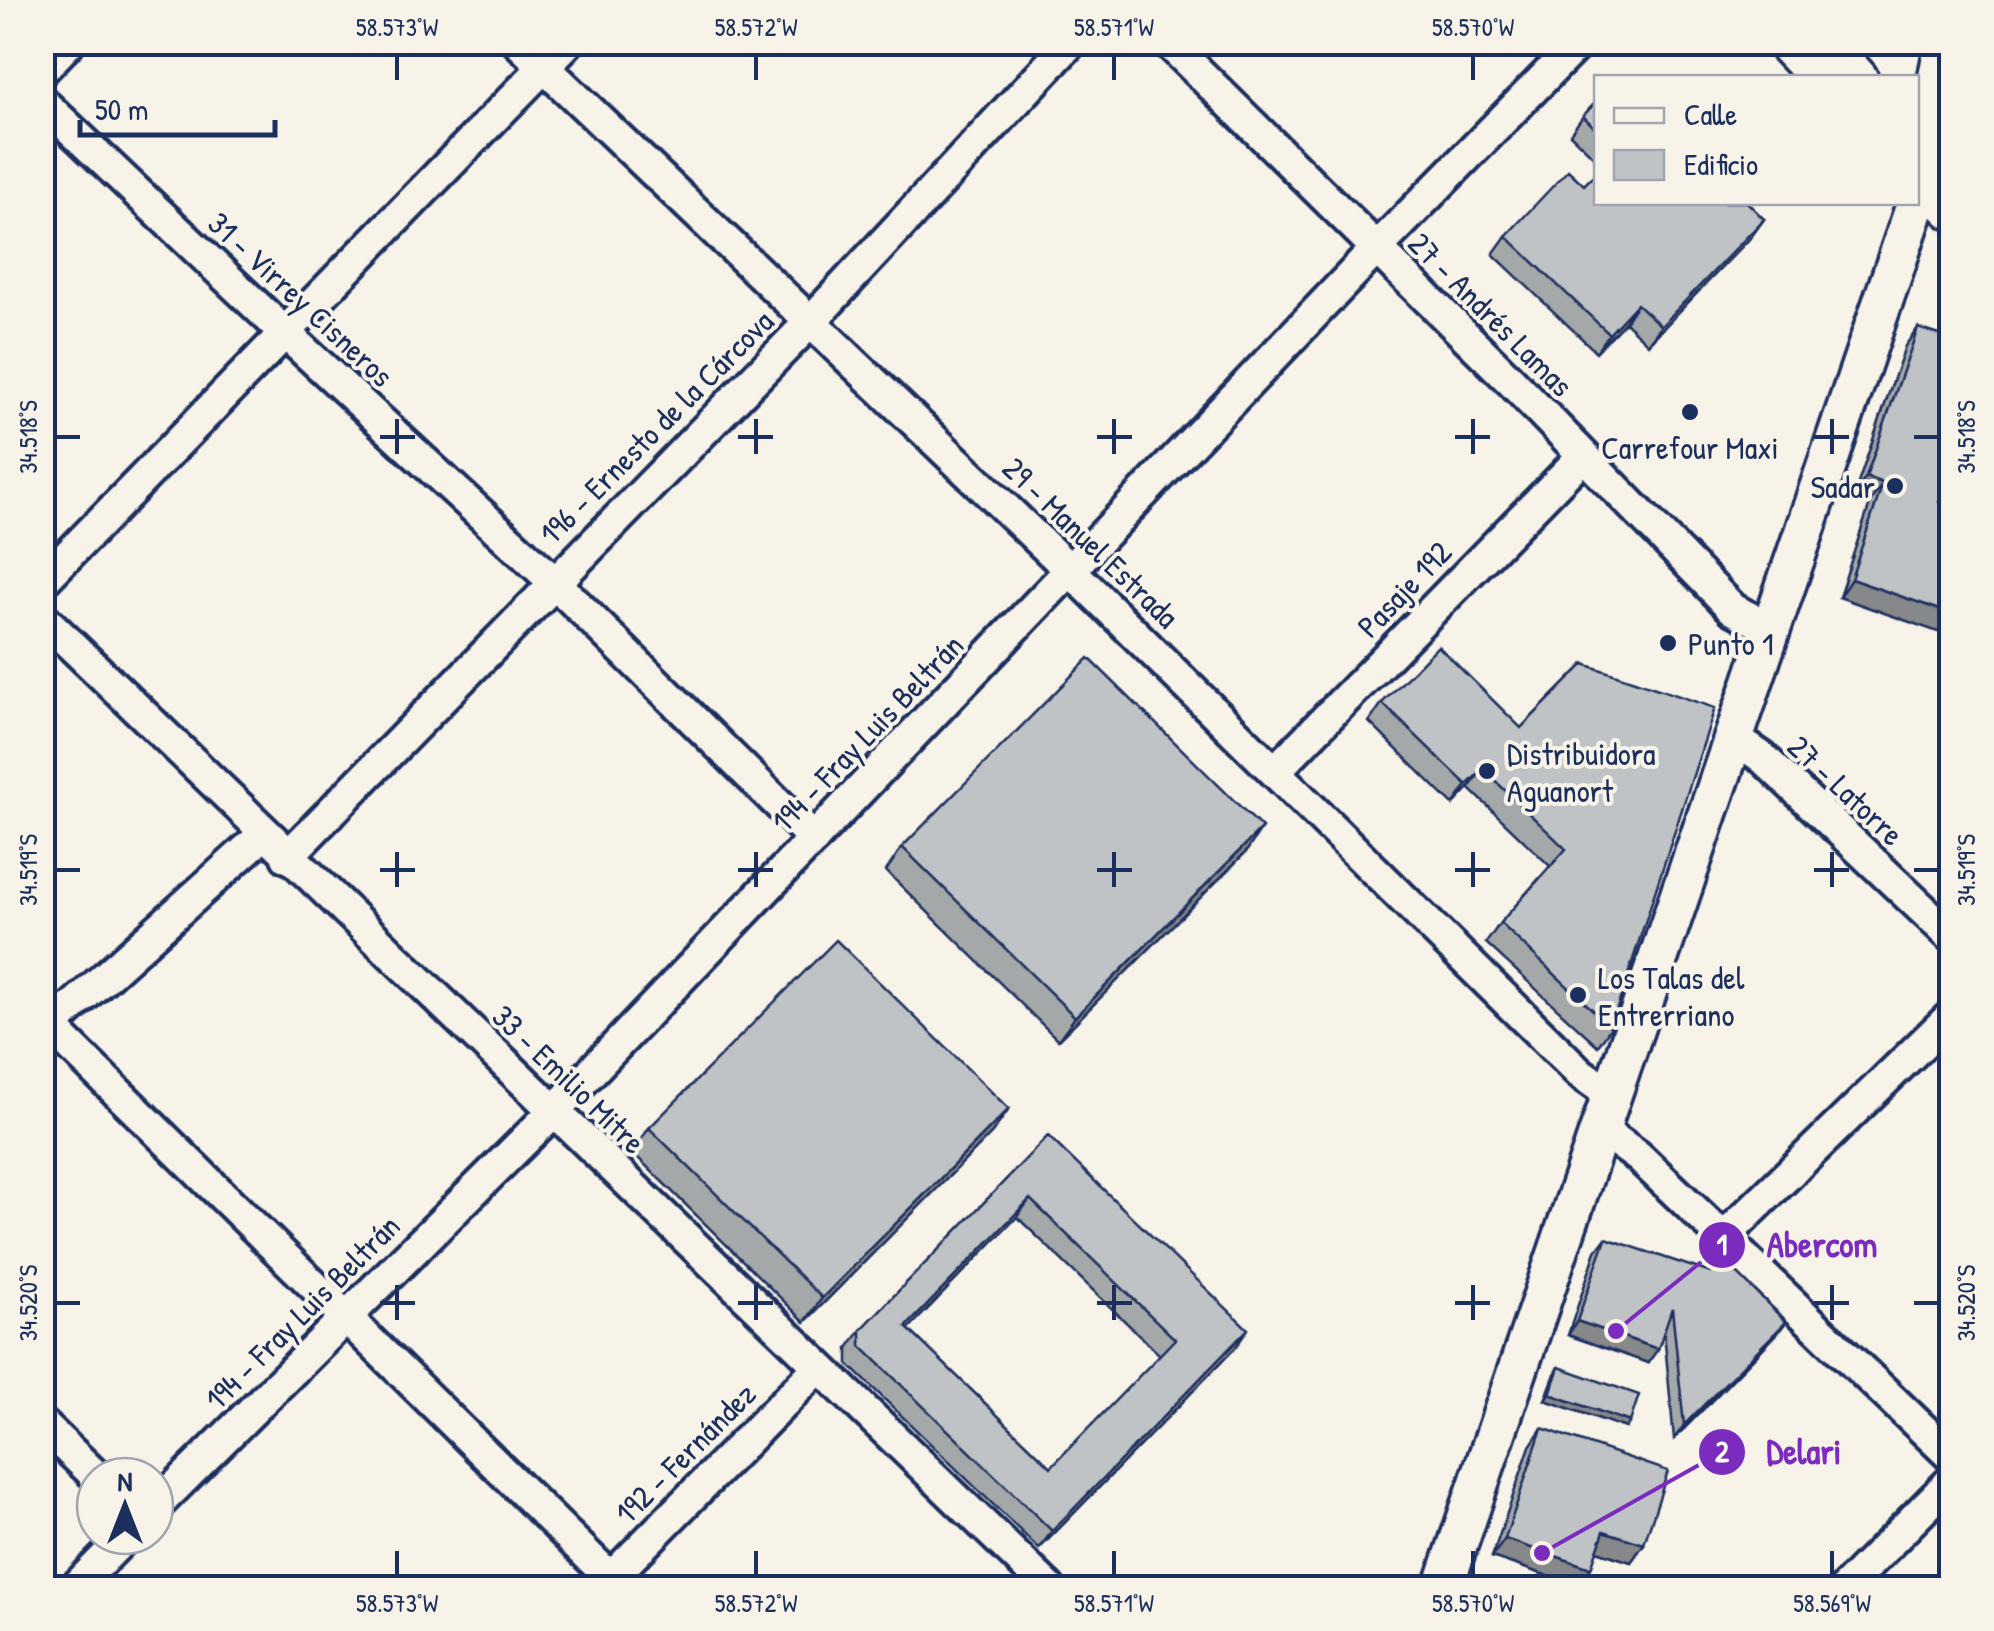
<svg xmlns="http://www.w3.org/2000/svg" width="1994" height="1631" viewBox="0 0 1994 1631" font-family="'Patrick Hand',sans-serif">
<rect width="100%" height="100%" fill="#f7f3e8"/>
<filter id="ink" filterUnits="userSpaceOnUse"><feTurbulence type="fractalNoise" baseFrequency=".01" numOctaves="2"/><feDisplacementMap in="SourceGraphic" scale="20" xChannelSelector="R" yChannelSelector="G"/><feConvolveMatrix kernelMatrix="1 2 1 2 8 2 1 2 1" color-interpolation-filters="sRGB"/></filter>
<g filter="url(#ink)">
<g fill="none" stroke-linecap="round" stroke-linejoin="round">
<defs>
<g id="minor">
<path d="M518 42 1070 570 1580 1073 1611 1095"/>
<path d="M1168 42 1510 380 1733 609 1769 628"/>
<path d="M42 70 69 42"/>
<path d="M42 102 285 333 553 581 814 839"/>
<path d="M42 582 568 42"/>
<path d="M42 617 1049 1588"/>
<path d="M1734 738 1763 758 1952 937"/>
<path d="M1275 771 1583 456"/>
<path d="M287 857 811 321 1071 42"/>
<path d="M42 1018 621 1588"/>
<path d="M42 1034 265 833"/>
<path d="M1599 1128 1639 1157 1952 1457"/>
<path d="M1723 1238 1952 1015"/>
<path d="M42 1424 96 1476"/>
<path d="M155 1507 553 1112 1376 249 1579 42"/>
<path d="M75 1588 126 1536"/>
<path d="M601 1588 819 1367"/>
<path d="M1845 1588 1952 1480"/>
</g>
<g id="major">
<path d="M1785 42 1819 78"/>
<path d="M1825 42 1858 78"/>
<path d="M1933 152V102L1945 42"/>
<path d="M1916 175 1952 210"/>
<path d="M1443 1588 1933 155 1952 122"/>
</g>
</defs>
<use href="#minor" stroke="#1b2f5e" stroke-width="38"/>
<use href="#major" stroke="#1b2f5e" stroke-width="45"/>
<use href="#minor" stroke="#f7f3e8" stroke-width="30"/>
<use href="#major" stroke="#f7f3e8" stroke-width="38"/>
</g>
<g fill="#a5a8a9" stroke="#1b2f5e" stroke-width="2.5" fill-rule="evenodd">
<path d="M1596 102V159L1570 134 1583 116Z"/>
<path d="M1584 185 1764 219 1751 237 1648 344 1625 322 1596 352 1493 254 1506 236Z"/>
<path d="M1918 328 1952 466 1839 597 1871 501 1854 495 1905 346Z"/>
<path d="M1584 664 1611 1027 1598 1046 1486 943 1500 923 1550 866 1469 788 1453 805 1369 722 1382 703 1521 728Z"/>
<path d="M902 847 1246 852 1058 1040 886 871Z"/>
<path d="M1009 1109 992 1133 805 1322 632 1152 649 1128Z"/>
<path d="M1048 1136 1236 1347 1039 1549 848 1364V1348L861 1330ZM1017 1217 1160 1355 1051 1467 908 1329Z"/>
<path d="M1606 1238 1786 1322 1776 1335 1674 1439 1664 1332 1648 1363 1568 1335 1596 1251Z"/>
<path d="M1559 1367 1626 1428 1545 1400 1555 1374Z"/>
<path d="M1542 1428 1644 1544 1631 1562 1597 1551 1578 1586 1492 1557 1530 1446Z"/>
</g>
<g fill="#86888a" stroke="#1b2f5e" stroke-width="2.5">
<path d="M1764 219 1751 237 1648 344 1661 326Z"/>
<path d="M1637 304 1625 322 1596 352 1609 334Z"/>
<path d="M1866 477 1883 483 1871 501 1854 495Z"/>
<path d="M1851 579 1952 614V637L1839 597Z"/>
<path d="M1483 769 1469 788 1453 805 1467 785Z"/>
<path d="M1262 828 1246 852 1058 1040 1075 1017Z"/>
<path d="M1009 1109 992 1133 805 1322 822 1298Z"/>
<path d="M1030 1199 1017 1217 893 1345 906 1327Z"/>
<path d="M1577 1321 1658 1349 1648 1363 1568 1335Z"/>
<path d="M1786 1322 1776 1335 1674 1439 1684 1425Z"/>
<path d="M1248 1329 1236 1347 1039 1549 1052 1531Z"/>
<path d="M1550 1394 1630 1422 1626 1428 1545 1400Z"/>
<path d="M1604 1531 1644 1544 1631 1562 1591 1549Z"/>
<path d="M1505 1539 1591 1568 1578 1586 1492 1557Z"/>
</g>
<g fill="#c0c3c5" stroke="#1b2f5e" stroke-width="2.5" fill-rule="evenodd">
<path d="M1596 102V129L1583 116Z"/>
<path d="M1568 170 1584 185 1596 173V202H1747L1764 219 1661 326 1637 304 1609 334 1506 236Z"/>
<path d="M1918 328 1952 339V466L1939 502 1952 506V614L1851 579 1883 483 1866 477Z"/>
<path d="M1438 646 1521 728 1584 664 1715 708 1611 1027 1500 923 1566 849 1483 769 1467 785 1382 703Z"/>
<path d="M1089 658 1262 828 1075 1017 902 847Z"/>
<path d="M836 940 1009 1109 822 1298 649 1128Z"/>
<path d="M1048 1136 1248 1329 1052 1531 861 1346V1330ZM1030 1199 1175 1339 1051 1467 906 1327Z"/>
<path d="M1606 1238 1711 1273 1724 1260 1786 1322 1684 1425 1672 1308 1658 1349 1577 1321Z"/>
<path d="M1559 1367 1639 1395 1630 1422 1550 1394Z"/>
<path d="M1542 1428 1668 1471 1644 1544 1604 1531 1591 1568 1505 1539Z"/>
</g>
</g>
<path fill="none" stroke="#1b2f5e" stroke-width="4" d="M397 55V80M756 55V80M1114 55V80M1473 55V80M397 419V454M756 419V454M1114 419V454M1473 419V454M1832 419V454M55 437H80M380 437H415M738 437H773M1097 437H1132M1455 437H1490M1814 437H1849M1914 437H1939M397 852V887M756 852V887M1114 852V887M1473 852V887M1832 852V887M55 870H80M380 870H415M738 870H773M1097 870H1132M1455 870H1490M1814 870H1849M1914 870H1939M397 1285V1320M756 1285V1320M1114 1285V1320M1473 1285V1320M1832 1285V1320M55 1303H80M380 1303H415M738 1303H773M1097 1303H1132M1455 1303H1490M1814 1303H1849M1914 1303H1939M397 1551V1576M756 1551V1576M1114 1551V1576M1473 1551V1576M1832 1551V1576"/>
<g fill="#1b2f5e" stroke="#f7f3e8" stroke-width="4">
<circle cx="1690" cy="412" r="10"/>
<circle cx="1895" cy="486" r="10"/>
<circle cx="1668" cy="643" r="10"/>
<circle cx="1487" cy="771" r="10"/>
<circle cx="1578" cy="995" r="10"/>
</g>
<g text-anchor="middle" dominant-baseline="central" stroke-width="8" stroke-linejoin="round" paint-order="stroke">
<g font-size="32" fill="#1b2f5e" stroke="#f7f3e8">
<text transform="translate(301 299) rotate(43)">31 - Virrey Cisneros</text>
<text transform="translate(1491 314) rotate(45)">27 - Andrés Lamas</text>
<text transform="translate(656 427) rotate(-45)">196 - Ernesto de la Cárcova</text>
<text transform="translate(1091 542) rotate(44)">29 - Manuel Estrada</text>
<text transform="translate(1404 589) rotate(-46)">Pasaje 192</text>
<text transform="translate(867 733) rotate(-46)">194 - Fray Luis Beltrán</text>
<text transform="translate(1846 790) rotate(43)">27 - Latorre</text>
<text transform="translate(569 1079) rotate(44)">33 - Emilio Mitre</text>
<text transform="translate(302 1312) rotate(-45)">194 - Fray Luis Beltrán</text>
<text transform="translate(685 1453) rotate(-45)">192 - Fernández</text>
</g>
<g font-size="32" fill="#1b2f5e" stroke="#f7f3e8" text-anchor="start">
<text x="1690" y="447" text-anchor="middle">Carrefour Maxi</text>
<text x="1875" y="486" text-anchor="end">Sadar</text>
<text x="1688" y="643">Punto 1</text>
<text x="1507" y="753">Distribuidora<tspan x="1507" dy="37">Aguanort</tspan></text>
<text x="1598" y="977">Los Talas del<tspan x="1598" dy="37">Entrerriano</tspan></text>
</g>
</g>
<path fill="none" stroke="#7b2cbf" stroke-width="4" d="M1616 1331L1722 1245M1542 1553L1722 1452"/>
<g fill="#7b2cbf" stroke="#f7f3e8" stroke-width="4">
<circle cx="1616" cy="1331" r="10"/>
<circle cx="1542" cy="1553" r="10"/>
<circle cx="1722" cy="1245" r="25"/>
<circle cx="1722" cy="1452" r="25"/>
</g>
<g font-size="30" text-anchor="middle" font-weight="bold" fill="#fff">
<text x="1722" y="1255">1</text>
<text x="1722" y="1462">2</text>
</g>
<g font-size="35" text-anchor="middle" font-weight="bold" fill="#7b2cbf" stroke="#f7f3e8" stroke-width="8" stroke-linejoin="round" paint-order="stroke">
<text x="1822" y="1257">Abercom</text>
<text x="1804" y="1464">Delari</text>
</g>
<rect width="1994" height="1631" fill="none" stroke="#f7f3e8" stroke-width="110"/>
<rect x="1594" y="75" width="325" height="130" fill="#f7f3e8" stroke="#9fa5b1" stroke-width="2.5"/>
<rect x="1614" y="108" width="50" height="15" fill="#f7f3e8" stroke="#9fa5b1" stroke-width="2.5"/>
<text x="1684" y="125" font-size="30" fill="#1b2f5e">Calle</text>
<rect x="1614" y="150" width="50" height="30" fill="#c0c3c5" stroke="#9fa5b1" stroke-width="2.5"/>
<text x="1684" y="175" font-size="30" fill="#1b2f5e">Edificio</text>
<g transform="translate(125 1506)"><circle r="48" fill="#f7f3e8" stroke="#9fa5b1" stroke-width="2.5"/>
<path d="M0-8L18 38L0 25L-18 38Z" fill="#1b2f5e"/>
<text y="-15" font-size="28" font-weight="bold" text-anchor="middle" fill="#1b2f5e">N</text>
</g>
<path d="M80 120v15h195v-15" fill="none" stroke="#1b2f5e" stroke-width="5"/>
<text x="95" y="120" font-size="30" fill="#1b2f5e" stroke="#f7f3e8" stroke-width="8" paint-order="stroke">50 m</text>
<rect x="55" y="55" width="1884" height="1521" fill="none" stroke="#1b2f5e" stroke-width="4"/>
<g font-size="25" text-anchor="middle" fill="#1b2f5e">
<text x="397" y="36">58.573°W</text>
<text x="756" y="36">58.572°W</text>
<text x="1114" y="36">58.571°W</text>
<text x="1473" y="36">58.570°W</text>
<text transform="translate(28 437) rotate(-90)" y="9">34.518°S</text>
<text transform="translate(1966 437) rotate(-90)" y="9">34.518°S</text>
<text transform="translate(28 870) rotate(-90)" y="9">34.519°S</text>
<text transform="translate(1966 870) rotate(-90)" y="9">34.519°S</text>
<text transform="translate(28 1303) rotate(-90)" y="9">34.520°S</text>
<text transform="translate(1966 1303) rotate(-90)" y="9">34.520°S</text>
<text x="397" y="1612">58.573°W</text>
<text x="756" y="1612">58.572°W</text>
<text x="1114" y="1612">58.571°W</text>
<text x="1473" y="1612">58.570°W</text>
<text x="1832" y="1612">58.569°W</text>
</g>
</svg>
